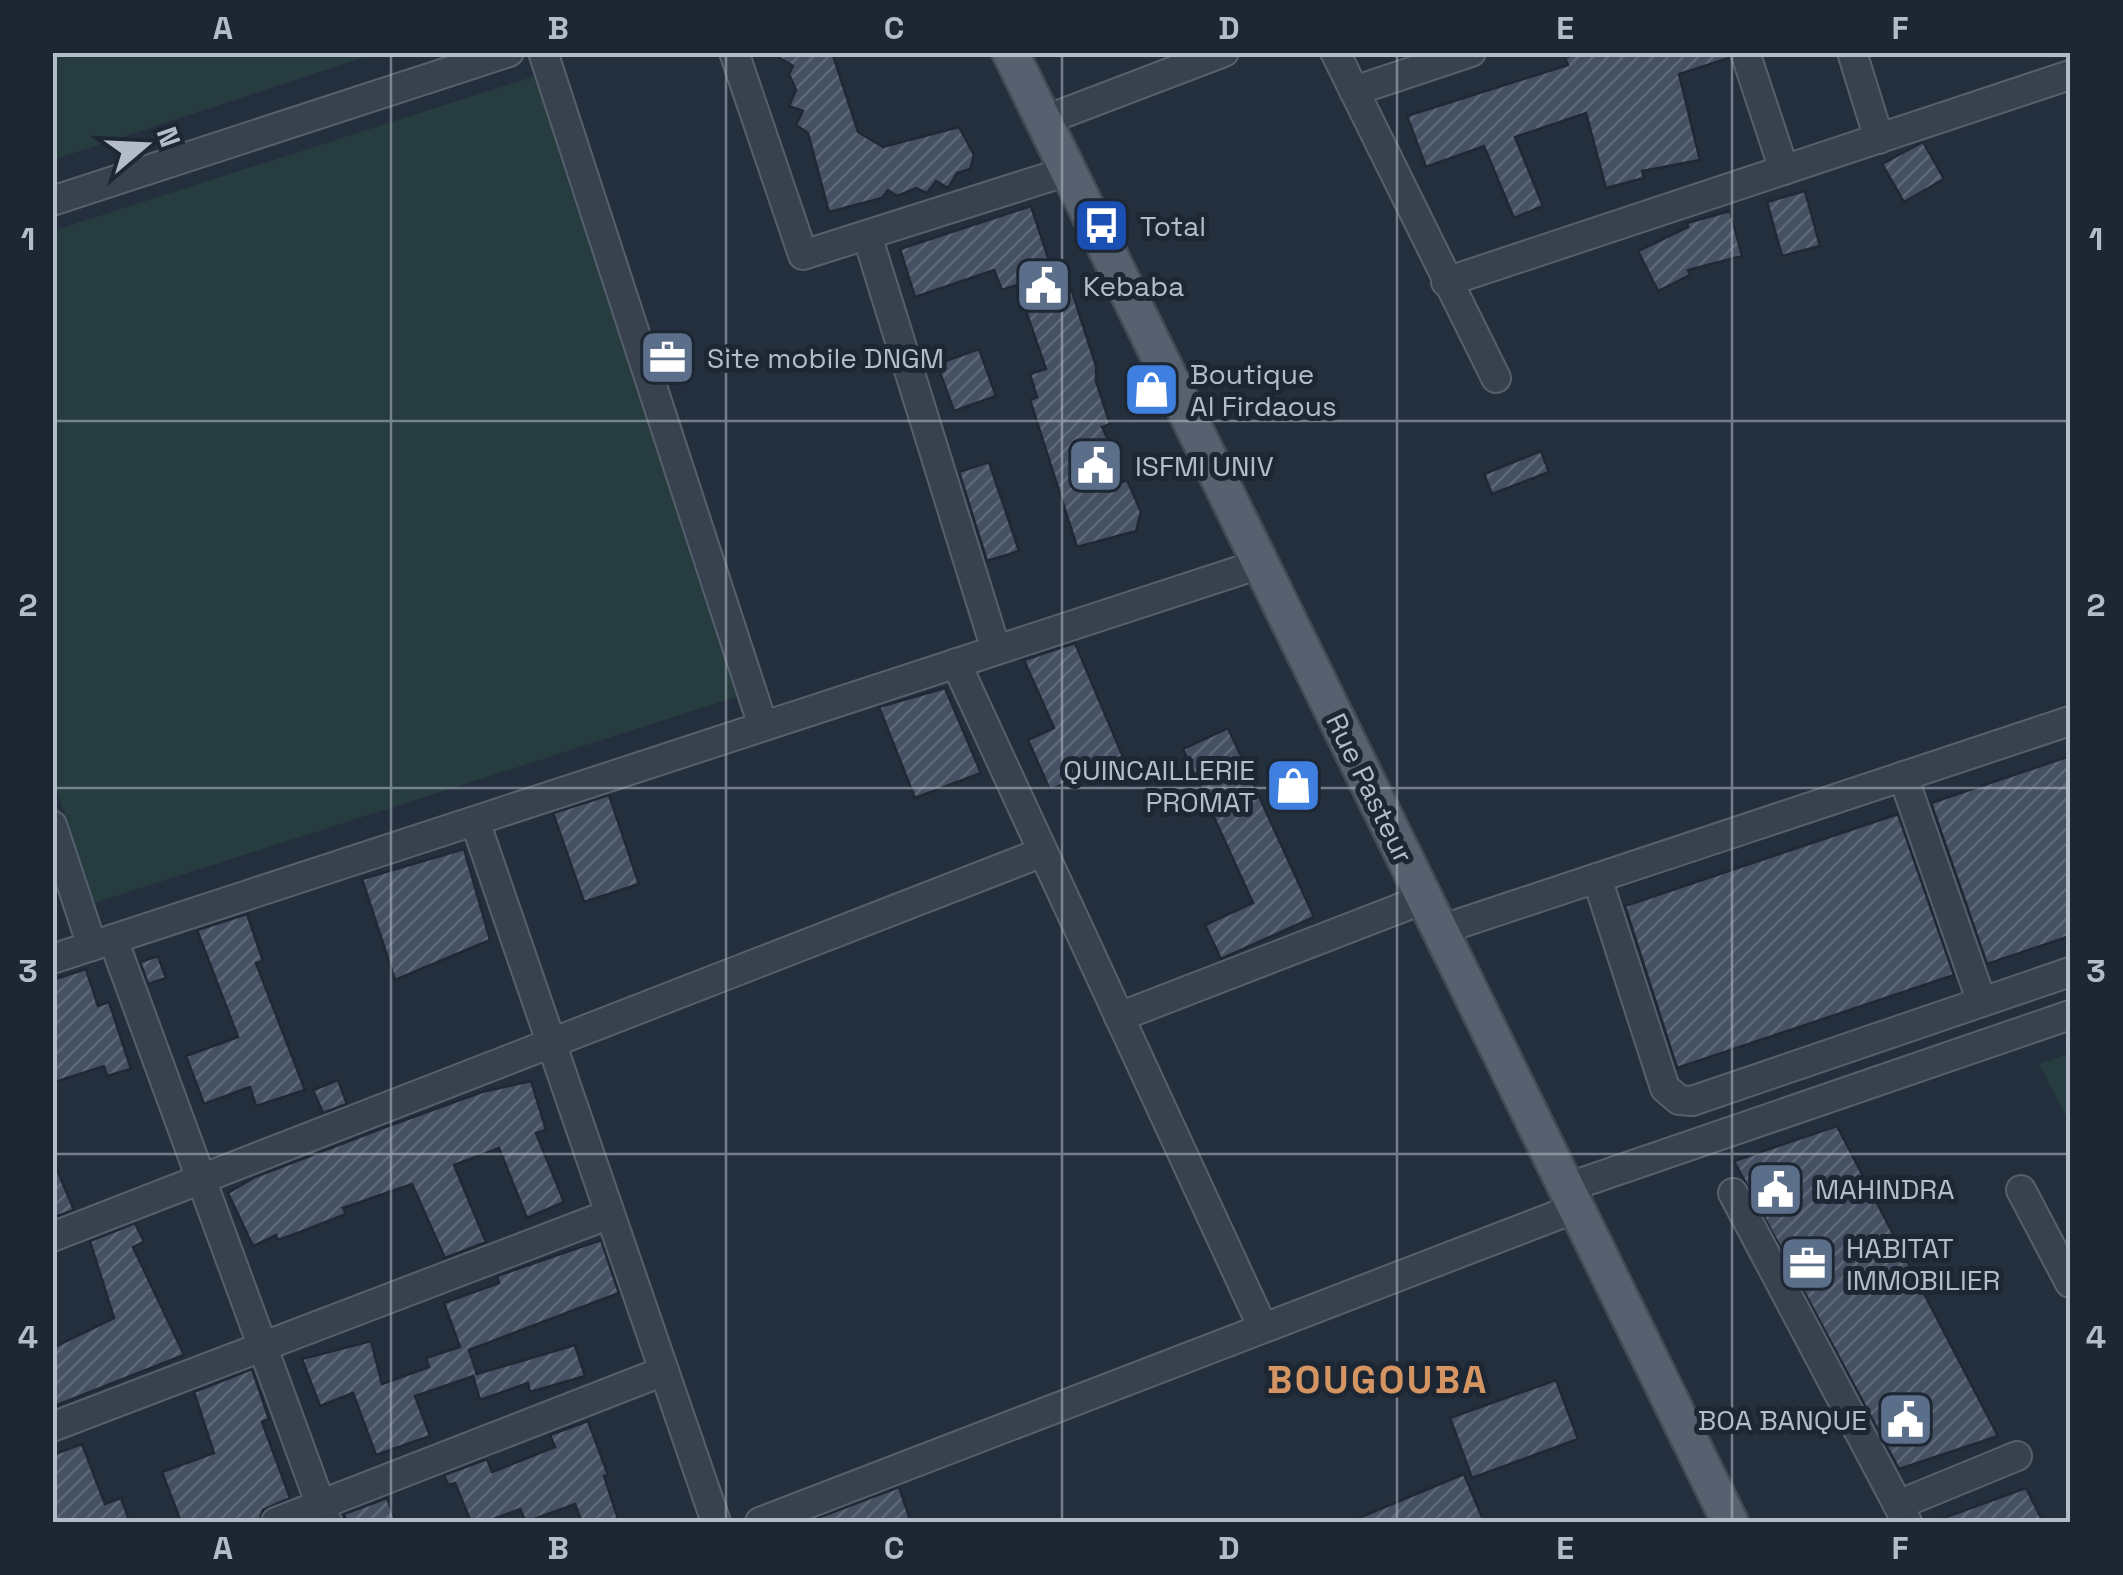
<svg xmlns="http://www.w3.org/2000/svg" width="2123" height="1575" viewBox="0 0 2123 1575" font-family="'Space Grotesk',sans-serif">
<defs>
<pattern id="building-hatch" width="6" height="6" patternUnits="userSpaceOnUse" patternTransform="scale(2.5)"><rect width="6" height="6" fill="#455162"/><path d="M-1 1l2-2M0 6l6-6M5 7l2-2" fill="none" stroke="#5d6877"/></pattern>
</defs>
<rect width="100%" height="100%" fill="#242f3e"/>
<g fill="#263c3f">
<path d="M53 52H377V53L53 160Z"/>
<path d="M538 75 739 696 94 903 53 779 52 231Z"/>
<path d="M2070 1053V1124L2039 1064Z"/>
</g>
<g fill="url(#building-hatch)" stroke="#1f2835" stroke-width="2.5">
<path d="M770 52H832L858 132 883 147 959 127 974 155 970 169 957 173 948 188 936 181 927 193 916 188 897 196 888 190 882 198 829 212 808 133 796 125 803 111 789 106 796 90 789 74 793 66Z"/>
<path d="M1580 52H1728L1729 58 1679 74 1700 160 1642 171 1644 178 1606 188 1586 113 1515 137 1543 206 1514 218 1484 146 1426 167 1407 116 1568 65 1565 58Z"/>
<path d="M1923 142 1944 179 1904 202 1882 164Z"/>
<path d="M1805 191 1820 246 1782 256 1767 202Z"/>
<path d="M1031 206 1056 282 1068 279 1096 366V381L1110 424 1102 427 1118 460 1117 484 1127 480 1141 512 1136 531 1077 547 1030 400 1037 397 1030 374 1046 369 1017 285 1002 290 994 270 915 297 900 249Z"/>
<path d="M1730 211 1742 256 1688 270 1690 275 1658 291 1638 251 1688 227 1687 223Z"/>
<path d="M979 349 996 396 954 411 937 364Z"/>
<path d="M1541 451 1549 472 1492 494 1484 474Z"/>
<path d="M989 462 1019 551 987 561 959 472Z"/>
<path d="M1075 643 1123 757 1050 790 1028 740 1054 728 1024 660Z"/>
<path d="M945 688 981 773 915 798 879 707Z"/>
<path d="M1228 728 1314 917 1221 959 1205 925 1253 903 1183 749Z"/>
<path d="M2070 756V936L1987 964 1931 803Z"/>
<path d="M609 795 639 884 584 902 553 813Z"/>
<path d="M1898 814 1954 975 1677 1068 1625 906Z"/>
<path d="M464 849 490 940 395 980 362 879Z"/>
<path d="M247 914 263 961 256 963 305 1090 256 1106 250 1087 204 1104 186 1056 238 1037 197 930Z"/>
<path d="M158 956 166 978 148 984 140 962Z"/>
<path d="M86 969 98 1006 109 1002 131 1069 107 1076 104 1066 52 1083V980Z"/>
<path d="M338 1080 347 1104 323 1113 313 1090Z"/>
<path d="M531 1081 546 1130 536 1133 564 1202 527 1218 499 1148 454 1165 486 1242 445 1258 412 1184 343 1208 346 1214 300 1232 278 1240 276 1235 253 1246 228 1193 255 1177 383 1128 482 1092Z"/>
<path d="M1837 1126 1998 1436 1899 1469 1734 1161Z"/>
<path d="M52 1158 74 1210 52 1218Z"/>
<path d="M135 1223 144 1242 133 1247 184 1355 52 1407V1348L114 1318 90 1241Z"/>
<path d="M601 1240 619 1293 469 1350 477 1374 575 1345 585 1376 530 1392 528 1383 480 1400 473 1376 415 1396 430 1436 376 1455 353 1393 320 1406 302 1359 371 1341 382 1384 429 1367 426 1358 460 1347 444 1303 499 1283 497 1276Z"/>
<path d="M252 1369 269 1419 262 1422 290 1498 263 1510 259 1522H181L162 1472 214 1453 194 1392Z"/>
<path d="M1556 1380 1578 1439 1472 1478 1450 1418Z"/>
<path d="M588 1421 608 1475 604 1476 619 1522H582L575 1504 526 1522 520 1509 486 1522H471L455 1483 448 1485 444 1475 487 1459 492 1472 555 1447 550 1435Z"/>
<path d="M82 1444 105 1504 121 1498 130 1522H52V1455Z"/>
<path d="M1464 1474 1484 1522H1349Z"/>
<path d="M899 1487 911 1522H807Z"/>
<path d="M2026 1488 2043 1522H1938V1520Z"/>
<path d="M387 1498 396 1522H347L344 1514Z"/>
</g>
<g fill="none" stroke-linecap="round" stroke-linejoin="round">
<defs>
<g id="minor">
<path d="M543 52 763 726"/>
<path d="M734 52 803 255 1068 171"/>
<path d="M1335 52 1496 378"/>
<path d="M1745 52 1784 170"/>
<path d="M1852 52 1879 139"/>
<path d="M1354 91 1471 52"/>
<path d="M1043 121 1224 52"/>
<path d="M52 201 509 52"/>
<path d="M867 235 996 650"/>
<path d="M1446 282 2070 75"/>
<path d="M956 663 1263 1328"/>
<path d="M1903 776 1981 1000"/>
<path d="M475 821 716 1522"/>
<path d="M52 825 92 946"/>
<path d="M1597 878 1665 1088 1679 1100 1692 1101 2070 972"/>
<path d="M1440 930 2070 721"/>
<path d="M113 939 327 1522"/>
<path d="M52 959 1260 564"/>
<path d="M1119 1017 1424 899"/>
<path d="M1566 1188 2070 1015"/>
<path d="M2021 1190 2070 1283"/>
<path d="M1733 1193 1907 1522"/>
<path d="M52 1237 1043 852"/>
<path d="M52 1427 610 1214"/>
<path d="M1898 1505 2017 1456"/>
<path d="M276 1522 664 1371"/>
<path d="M760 1522 1576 1208"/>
</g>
<path id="major" d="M1010 52 1730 1522"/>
</defs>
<use href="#minor" stroke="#565f6c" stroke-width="32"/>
<use href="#major" stroke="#414a57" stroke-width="40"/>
<use href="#minor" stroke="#38414e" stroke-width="28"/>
<use href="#major" stroke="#56606e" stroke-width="35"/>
</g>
<path fill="none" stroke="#b4bcc9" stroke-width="2.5" stroke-opacity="0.55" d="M391 52V1522M726 52V1522M1062 52V1522M1397 52V1522M1732 52V1522M52 421H2070M52 788H2070M52 1154H2070"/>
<defs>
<symbol id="bus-square" viewBox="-11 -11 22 22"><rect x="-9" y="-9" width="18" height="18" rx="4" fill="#1a4fb4" stroke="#1d2633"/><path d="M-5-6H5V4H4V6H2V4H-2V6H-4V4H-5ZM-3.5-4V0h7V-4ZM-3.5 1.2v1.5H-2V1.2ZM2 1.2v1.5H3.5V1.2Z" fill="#fff"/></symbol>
<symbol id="civic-square" viewBox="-11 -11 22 22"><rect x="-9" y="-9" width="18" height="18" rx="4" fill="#5c6f8a" stroke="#1d2633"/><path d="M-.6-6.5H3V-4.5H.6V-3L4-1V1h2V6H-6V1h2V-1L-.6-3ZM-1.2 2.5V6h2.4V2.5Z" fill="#fff"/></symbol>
<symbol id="office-square" viewBox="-11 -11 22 22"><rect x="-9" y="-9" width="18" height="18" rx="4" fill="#5c6f8a" stroke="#1d2633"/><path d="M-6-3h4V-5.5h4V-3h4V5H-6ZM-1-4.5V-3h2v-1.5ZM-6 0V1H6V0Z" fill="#fff"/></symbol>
<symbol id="shop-square" viewBox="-11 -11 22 22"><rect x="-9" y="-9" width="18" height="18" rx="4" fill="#3f7fe0" stroke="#1d2633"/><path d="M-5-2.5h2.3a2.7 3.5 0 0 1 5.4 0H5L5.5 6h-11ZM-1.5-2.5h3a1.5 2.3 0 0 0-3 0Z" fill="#fff"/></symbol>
</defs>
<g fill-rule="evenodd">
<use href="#bus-square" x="1070" y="194" width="63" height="63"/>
<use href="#civic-square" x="1012" y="254" width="63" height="63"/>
<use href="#office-square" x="636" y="326" width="63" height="63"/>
<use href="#shop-square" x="1120" y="358" width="63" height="63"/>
<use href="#civic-square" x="1064" y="434" width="63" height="63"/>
<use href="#shop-square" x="1262" y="754" width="63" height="63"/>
<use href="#civic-square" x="1744" y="1158" width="63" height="63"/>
<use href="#office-square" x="1776" y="1232" width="63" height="63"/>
<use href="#civic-square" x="1874" y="1388" width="63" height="63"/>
</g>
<g text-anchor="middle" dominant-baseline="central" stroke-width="10" stroke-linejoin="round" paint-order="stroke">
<g font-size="28" fill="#b4bcc9" stroke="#1d2633" text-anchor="start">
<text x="1140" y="226">Total</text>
<text x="1083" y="286">Kebaba</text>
<text x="707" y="358">Site mobile DNGM</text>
<text x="1190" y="374">Boutique<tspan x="1190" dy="32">Al Firdaous</tspan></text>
<text x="1135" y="466">ISFMI UNIV</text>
<text x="1255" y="770" text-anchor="end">QUINCAILLERIE<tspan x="1255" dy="32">PROMAT</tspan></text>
<text x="1815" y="1189">MAHINDRA</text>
<text x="1846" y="1248">HABITAT<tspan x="1846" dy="32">IMMOBILIER</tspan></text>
<text x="1867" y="1420" text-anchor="end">BOA BANQUE</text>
</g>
<g font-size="28" fill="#b4bcc9" stroke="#1d2633">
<text transform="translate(1370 788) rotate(64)">Rue Pasteur</text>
</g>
<g font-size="38" font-weight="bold" letter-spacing="2.5" fill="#d59563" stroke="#1d2633">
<text x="1378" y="1380">BOUGOUBA</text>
</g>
</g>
<rect width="2123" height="1575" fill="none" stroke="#1d2633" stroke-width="110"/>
<g transform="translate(145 145) rotate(71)" stroke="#1d2633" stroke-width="8" paint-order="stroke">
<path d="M0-8L18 38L0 25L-18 38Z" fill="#b4bcc9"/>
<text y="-15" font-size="28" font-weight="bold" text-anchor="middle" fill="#b4bcc9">N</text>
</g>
<rect x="55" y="55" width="2013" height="1465" fill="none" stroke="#b4bcc9" stroke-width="4"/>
<g font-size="32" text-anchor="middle" font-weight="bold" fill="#b4bcc9">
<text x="223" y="39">A</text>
<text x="558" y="39">B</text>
<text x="894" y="39">C</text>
<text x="1229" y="39">D</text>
<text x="1565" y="39">E</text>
<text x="1900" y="39">F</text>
<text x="28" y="250">1</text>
<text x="2096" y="250">1</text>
<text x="28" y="616">2</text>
<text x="2096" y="616">2</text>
<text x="28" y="982">3</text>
<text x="2096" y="982">3</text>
<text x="28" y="1348">4</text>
<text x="2096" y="1348">4</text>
<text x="223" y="1559">A</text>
<text x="558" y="1559">B</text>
<text x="894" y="1559">C</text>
<text x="1229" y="1559">D</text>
<text x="1565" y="1559">E</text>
<text x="1900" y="1559">F</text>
</g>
</svg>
